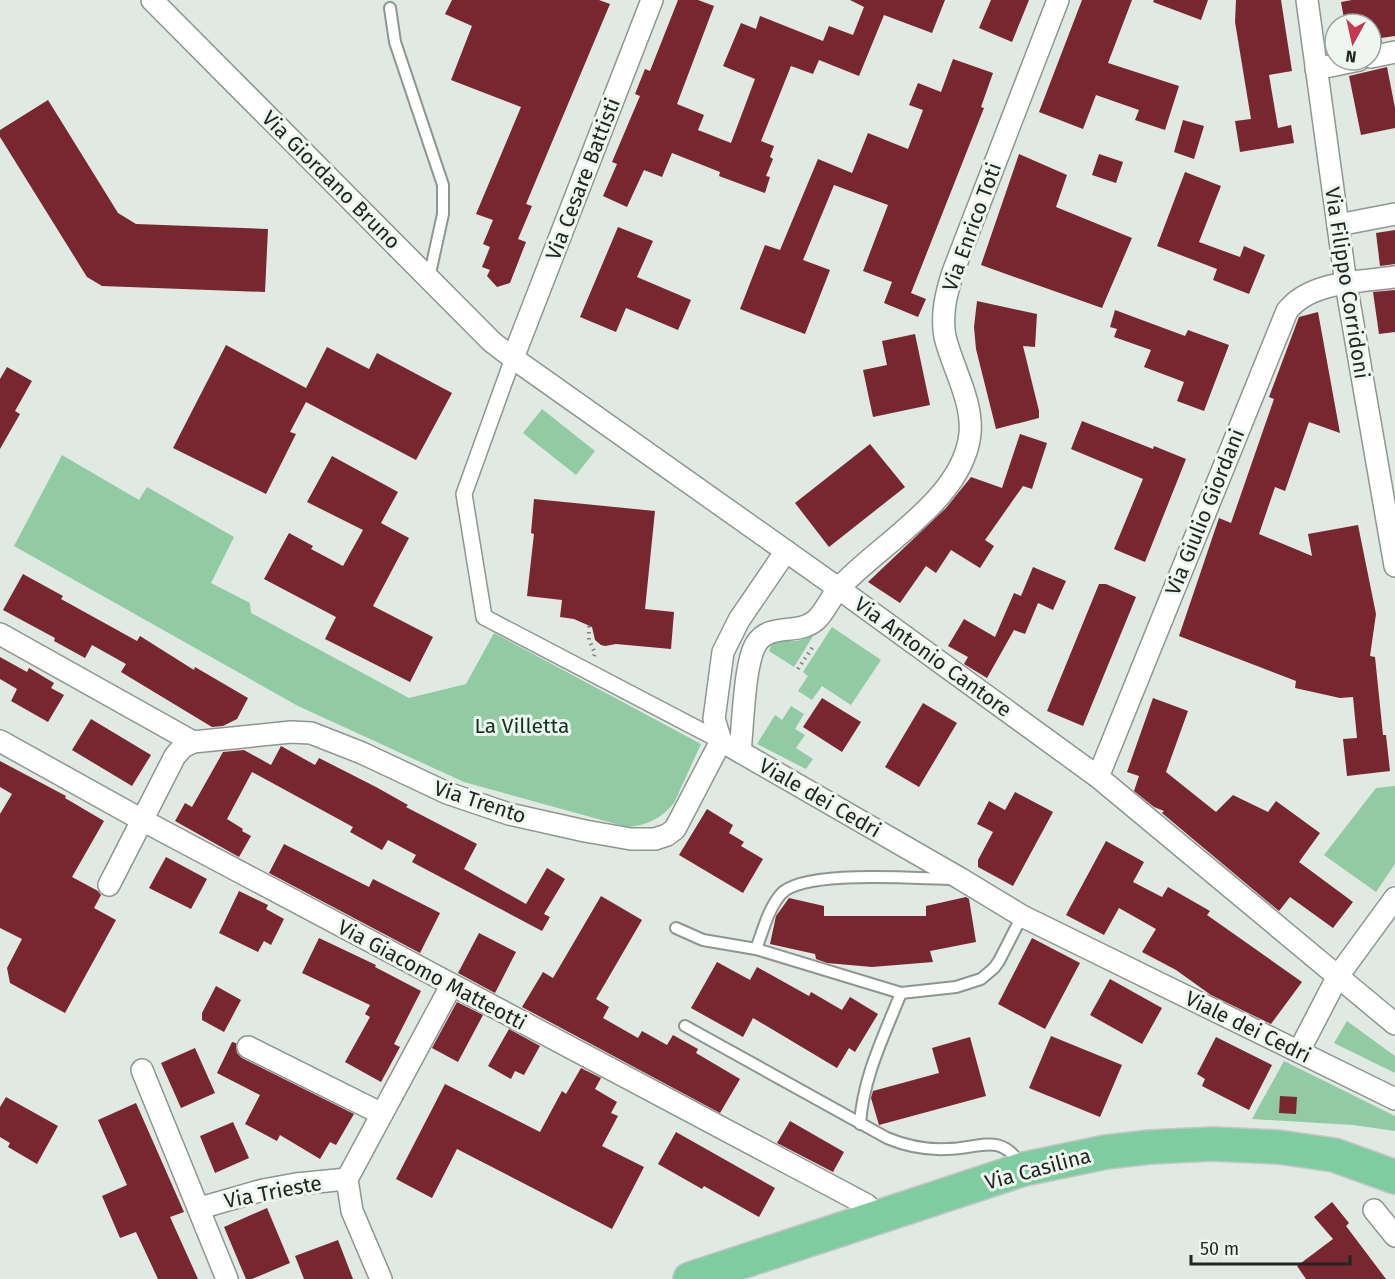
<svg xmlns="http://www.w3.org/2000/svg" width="1395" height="1279" viewBox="0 0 1395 1279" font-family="'Fira Sans',sans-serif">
<rect width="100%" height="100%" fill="#e1e9e3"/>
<g fill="#92caa3">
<path d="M542 409 595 451 576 475 523 433Z"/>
<path d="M62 455 139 500 147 487 234 537 211 583 250 603 251 613 409 698 466 684 494 633 701 744 674 803C662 818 646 826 627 827L464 782 298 706 14 546Z"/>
<path d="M832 627 881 660 851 705 822 686 812 700 798 691 808 676 803 672Z"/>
<path d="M813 636 794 667 769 651 773 640 797 641Z"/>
<path d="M791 706 804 714 795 729 805 735 796 748 813 759 806 769 757 744 775 715 782 720Z"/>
<path d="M1395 786V864L1376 892 1324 855 1376 788Z"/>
<path d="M1347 1021 1395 1056V1073L1334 1043Z"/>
<path d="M1284 1061 1395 1116V1131L1353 1125 1252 1119Z"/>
</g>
<g fill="#782630">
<path d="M452 0H599L610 4 526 204 532 206 518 239 526 242 510 283 497 287 487 276 490 270 482 267 490 247 483 244 493 220 476 214 521 107 451 80 472 26 445 14Z"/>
<path d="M678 0H698L714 6 677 104 704 115 698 130 731 143 755 79 723 66 741 23 756 29 760 16 823 41 829 26 853 35 864 7 850 0H945L932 33 884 15 859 76 819 60 813 74 791 66 761 141 774 146 770 157 773 159 766 176 770 177 765 193 719 176 720 172 672 153 662 177 644 170 627 207 603 196 617 164 612 162 640 96 635 94 645 69 650 71Z"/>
<path d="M991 0H1029L1012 42 979 28Z"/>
<path d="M1082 0H1132L1108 63 1179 86 1165 130 1135 120 1139 110 1096 95 1083 129 1039 112Z"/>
<path d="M1154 0H1208L1201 20 1153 2Z"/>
<path d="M1236 0H1281L1292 71 1269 75 1278 128 1291 125 1294 143 1240 152 1235 121 1251 119 1235 22Z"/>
<path d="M1352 0H1395V36L1381 38 1382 42 1371 44V24H1345L1341 2Z"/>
<path d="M953 59 993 73 981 107 984 108 911 293 926 299 918 317 884 303 892 282 863 271 888 205 834 185 803 260 830 270 805 334 740 309 765 245 780 250 818 159 852 173 868 133 908 149 923 110 909 105 918 83 941 92Z"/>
<path d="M1387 67 1395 108V128L1361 135 1349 76Z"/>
<path d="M48 100 118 213 136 224 268 229 265 292 102 286 87 277 0 137V130Z"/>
<path d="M1183 120 1204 126 1194 159 1174 152Z"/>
<path d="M1019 154 1067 175 1056 207 1132 238 1102 308 981 265Z"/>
<path d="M1099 154 1123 162 1116 183 1092 175Z"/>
<path d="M1185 172 1221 186 1199 242 1240 257 1244 246 1265 255 1249 294 1213 280 1217 269 1157 246Z"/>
<path d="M618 227 653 241 637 277 691 300 678 330 626 308 616 332 580 317Z"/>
<path d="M1395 230V264L1380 266 1376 233Z"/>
<path d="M1395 290V332L1379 334 1373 292Z"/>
<path d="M977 301 1037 314 1035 347 1023 346 1039 411V418L996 429 976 349 974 327Z"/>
<path d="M1115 310 1185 336 1188 330 1229 345 1204 411 1177 401 1184 382 1144 367 1151 350 1114 337 1117 329 1110 327Z"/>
<path d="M1318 312 1340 433 1309 422 1285 491 1275 487 1259 534 1312 556 1308 534 1358 525 1376 614 1370 656 1375 657 1383 735H1386L1390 771 1347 776 1343 739 1357 738 1353 697 1340 698 1295 688 1296 681 1179 636 1219 518 1231 523 1274 399 1269 397 1299 317Z"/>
<path d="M915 334 930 405 873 417 863 370 887 365 882 341Z"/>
<path d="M226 345 306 388 327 347 369 369 377 353 452 393 416 460 306 402 290 432 296 434 266 494 173 448Z"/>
<path d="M7 367 32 381 15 411 20 414 0 449V379Z"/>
<path d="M1082 421 1153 449 1154 446 1186 459 1145 562 1114 549 1143 479 1071 449Z"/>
<path d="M1020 434 1047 443 1032 489 1023 486 985 540 994 546 980 568 951 550 936 573 926 566 900 603 868 582 946 508 971 477 1002 488Z"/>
<path d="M870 444 905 487 829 547 795 503Z"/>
<path d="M332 456 398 492 381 523 409 538 373 606 433 637 410 682 325 639 336 617 264 579 289 533 313 546 311 549 343 566 363 530 307 502Z"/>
<path d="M534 499 655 511 645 609 674 612 671 649 616 644 605 646 601 645 595 640 592 627 574 619 560 617 562 600 527 596 534 534 531 533Z"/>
<path d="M1033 567 1066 581 1053 610 1038 603 1025 634 1014 630 987 678 964 664 968 657 948 646 964 619 995 637 1014 593 1021 596Z"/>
<path d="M23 574 63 596 61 599 137 641 140 636 194 670 195 667 248 698 237 719 223 726 212 727 121 672 126 664 92 645 85 658 54 641 55 638 3 610Z"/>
<path d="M1099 584H1106L1136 597 1083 726 1047 711Z"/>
<path d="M0 657 27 672 29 668 54 683 51 688 64 695 48 722 11 701 17 689 0 679Z"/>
<path d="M822 698 861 722 842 752 803 727Z"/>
<path d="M1153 698 1188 711 1166 772 1216 812 1233 795 1268 812 1276 801 1320 833 1299 862 1353 902 1333 928 1290 897 1279 911 1162 813 1164 811 1154 807 1134 791 1139 776 1127 772Z"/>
<path d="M923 703 957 723 919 787 885 767Z"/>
<path d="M91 719 151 755 132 786 72 750Z"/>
<path d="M281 746 315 765 319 758 376 787 408 805 406 807 477 844 464 869 526 904 547 868 565 879 544 914 550 917 542 931 412 862 416 855 388 840 382 850 350 832 353 827 252 772 227 819 243 829 242 831 251 836 239 857 175 821 185 803 192 807 223 752 244 750 271 765Z"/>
<path d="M0 761 66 796 65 798 104 821 72 877 98 891 101 895 94 908 116 920 65 1013 10 983 7 968 22 939 0 928V814L12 794 0 787Z"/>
<path d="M1015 792 1053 812 1013 886 978 867V860L993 832 977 824 989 801 1005 810Z"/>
<path d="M707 809 733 825 729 833 744 842 741 846 763 859 743 893 679 855Z"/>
<path d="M1106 841 1144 862 1133 882 1162 897 1168 887 1210 911 1207 915 1302 982 1271 1024 1211 995 1176 970 1142 952 1156 929 1119 908 1104 935 1066 915Z"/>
<path d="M284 844 369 887 373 879 440 913 420 953 269 873Z"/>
<path d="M166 857 207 879 191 909 149 888Z"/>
<path d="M239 891 268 905 266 909 284 919 271 945 264 941 258 952 219 933Z"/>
<path d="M601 896 642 920 596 999 609 1007 603 1018 638 1038 642 1031 667 1045 673 1035 698 1049 696 1053 740 1079 720 1113 522 1007 543 972 553 978Z"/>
<path d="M966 897 969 899 976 942 930 951 933 962 872 967 827 963 816 959 815 954 770 944 776 916 789 898 824 906V916H926V906Z"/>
<path d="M479 933 516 952 495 993 458 973Z"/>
<path d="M319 938 376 965 375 967 421 991 394 1044 400 1047 381 1082 345 1062 370 1017 365 1014 370 1005 302 973Z"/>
<path d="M1032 938 1080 963 1045 1029 998 1004Z"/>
<path d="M717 962 750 980 757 967 809 996 811 992 842 1010 850 997 878 1014 855 1052 849 1048 837 1068 753 1018 743 1037 691 1008Z"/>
<path d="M1110 979 1162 1008 1142 1044 1090 1015Z"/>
<path d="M216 986 241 1000 224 1032 202 1020V1013Z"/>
<path d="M457 1002 483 1015 458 1062 432 1048Z"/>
<path d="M509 1029 540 1046 524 1075 515 1071 511 1079 488 1066Z"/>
<path d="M1051 1036 1122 1065 1100 1117 1029 1088Z"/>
<path d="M970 1037 986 1096 879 1125 871 1098 873 1091 939 1073 932 1048Z"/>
<path d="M1216 1037 1272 1065 1249 1110 1202 1086 1205 1079 1197 1074Z"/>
<path d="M232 1042 236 1043 237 1053 242 1058 354 1114 336 1145 330 1142 320 1159 280 1135 277 1141 245 1124 260 1095 217 1073Z"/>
<path d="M195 1048 215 1093 181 1108 161 1063Z"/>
<path d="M581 1068 601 1078 595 1089 617 1102 611 1113 618 1116 602 1146 644 1167 612 1229 457 1149 432 1198 396 1179 445 1084 540 1132 562 1091 566 1094Z"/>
<path d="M1280 1096 1297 1097 1296 1114 1279 1113Z"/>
<path d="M6 1097 58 1126 37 1164 8 1147 10 1143 0 1137V1107Z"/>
<path d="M136 1103 184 1212 170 1217 198 1279H158L136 1232 120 1238 102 1196 127 1185 98 1120Z"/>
<path d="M790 1121 844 1152 833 1172 777 1143Z"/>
<path d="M233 1122 249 1158 215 1173 200 1136Z"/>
<path d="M676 1132 775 1188 759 1217 704 1186 702 1189 658 1164Z"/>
<path d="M1332 1202 1349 1223 1346 1226 1386 1279H1306L1297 1266 1333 1239 1314 1217Z"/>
<path d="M267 1208 290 1263 252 1279H246L224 1227Z"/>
<path d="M338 1240 353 1279H304L295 1256Z"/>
</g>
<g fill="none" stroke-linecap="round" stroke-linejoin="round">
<defs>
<g id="service">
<path d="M390 8 395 42 443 185V214L429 278"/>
<path d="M676 928 703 940 756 949 901 993 956 987 981 979 994 968 999 961 1022 916"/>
<path d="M756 949C763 931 768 909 781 894 804 869 917 879 954 879"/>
<path d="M685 1026 887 1138C906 1146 926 1150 947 1149 980 1149 1000 1131 1022 1166"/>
<path d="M860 1124C863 1077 884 1036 901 993"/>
</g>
<path id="pedestrian" d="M513 358 464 494 484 617 721 741"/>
<g id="minor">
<path d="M152 0 492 342 513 358 838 588 1098 777 1395 1024"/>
<path d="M1307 0 1346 284 1395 566"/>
<path d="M1371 57 1395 52"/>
<path d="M1316 69 1359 60"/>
<path d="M1338 225 1395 214"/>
<path d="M513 358 652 0"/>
<path d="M0 634 193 742"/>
<path d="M0 741 142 820 867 1205"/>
<path d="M721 741 714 719 723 652 739 620 786 551"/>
<path d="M730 746 961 879 1022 916 1395 1099"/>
<path d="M740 752C743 726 744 664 756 644 769 622 798 636 816 620 826 611 831 596 840 587 881 543 963 499 970 434 973 401 953 369 945 337 941 314 946 294 953 272L1058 0"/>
<path d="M1098 777 1287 311C1310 281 1360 282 1395 277"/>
<path d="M109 885 175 756 183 747 193 742 291 732 311 733 362 753 447 793 509 814 585 831 631 839H655L667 835 675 829 721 741"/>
<path d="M248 1047 382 1114"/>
<path d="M1299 1051 1338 976 1395 898"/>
<path d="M142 1070 227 1279"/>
<path d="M200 1208 263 1190 296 1184 347 1179"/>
<path d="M1374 1210 1395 1236"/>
<path d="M381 1279 352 1211 347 1179 451 986"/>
</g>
<path id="primary" d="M690 1279 1024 1169 1106 1152 1150 1147 1213 1144 1278 1147 1334 1155 1395 1177"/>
</defs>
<use href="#service" stroke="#8e9690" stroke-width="14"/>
<use href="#pedestrian" stroke="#8e9690" stroke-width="18"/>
<use href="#minor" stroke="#8e9690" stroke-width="24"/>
<use href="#primary" stroke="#c6c6c6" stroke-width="36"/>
<g stroke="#7d827e" stroke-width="4" stroke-dasharray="1.5 4.5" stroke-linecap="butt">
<path d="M589 626V640L595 653 594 656"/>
<path d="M798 669 814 645"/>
</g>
<use href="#service" stroke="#fff" stroke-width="10"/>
<use href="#pedestrian" stroke="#fff" stroke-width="15"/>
<use href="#minor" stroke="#fff" stroke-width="21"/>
<use href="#primary" stroke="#7fcca1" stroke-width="33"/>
</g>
<g text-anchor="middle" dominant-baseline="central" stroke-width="6" stroke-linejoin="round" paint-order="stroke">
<g font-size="21" fill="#222523" stroke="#eef6f0">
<text transform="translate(583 179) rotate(-69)">Via Cesare Battisti</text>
<text transform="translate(331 180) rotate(45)">Via Giordano Bruno</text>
<text transform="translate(972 227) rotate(-70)">Via Enrico Toti</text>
<text transform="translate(1347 283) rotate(81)">Via Filippo Corridoni</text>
<text transform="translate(1205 512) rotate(-68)">Via Giulio Giordani</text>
<text transform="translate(933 657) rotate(36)">Via Antonio Cantore</text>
<text transform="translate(820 798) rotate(30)">Viale dei Cedri</text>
<text transform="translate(480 802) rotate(18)">Via Trento</text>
<text transform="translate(432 975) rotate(28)">Via Giacomo Matteotti</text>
<text transform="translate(1248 1027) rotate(26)">Viale dei Cedri</text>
<text transform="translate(1038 1169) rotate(-15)">Via Casilina</text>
<text transform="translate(273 1192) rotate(-11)">Via Trieste</text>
</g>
<g font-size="21" fill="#11351f" stroke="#eef6f0">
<text x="522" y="726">La Villetta</text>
</g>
</g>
<g transform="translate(1353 42) rotate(188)"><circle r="28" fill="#eef6f0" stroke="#9ca29e" stroke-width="1.5"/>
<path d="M0-4.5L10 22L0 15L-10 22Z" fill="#c8374d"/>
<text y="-9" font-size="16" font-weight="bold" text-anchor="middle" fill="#222523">N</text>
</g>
<path d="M1191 1255v9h159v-9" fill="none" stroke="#222523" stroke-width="3"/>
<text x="1200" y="1255" font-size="18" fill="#222523" stroke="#eef6f0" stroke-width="4.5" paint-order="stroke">50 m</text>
</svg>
